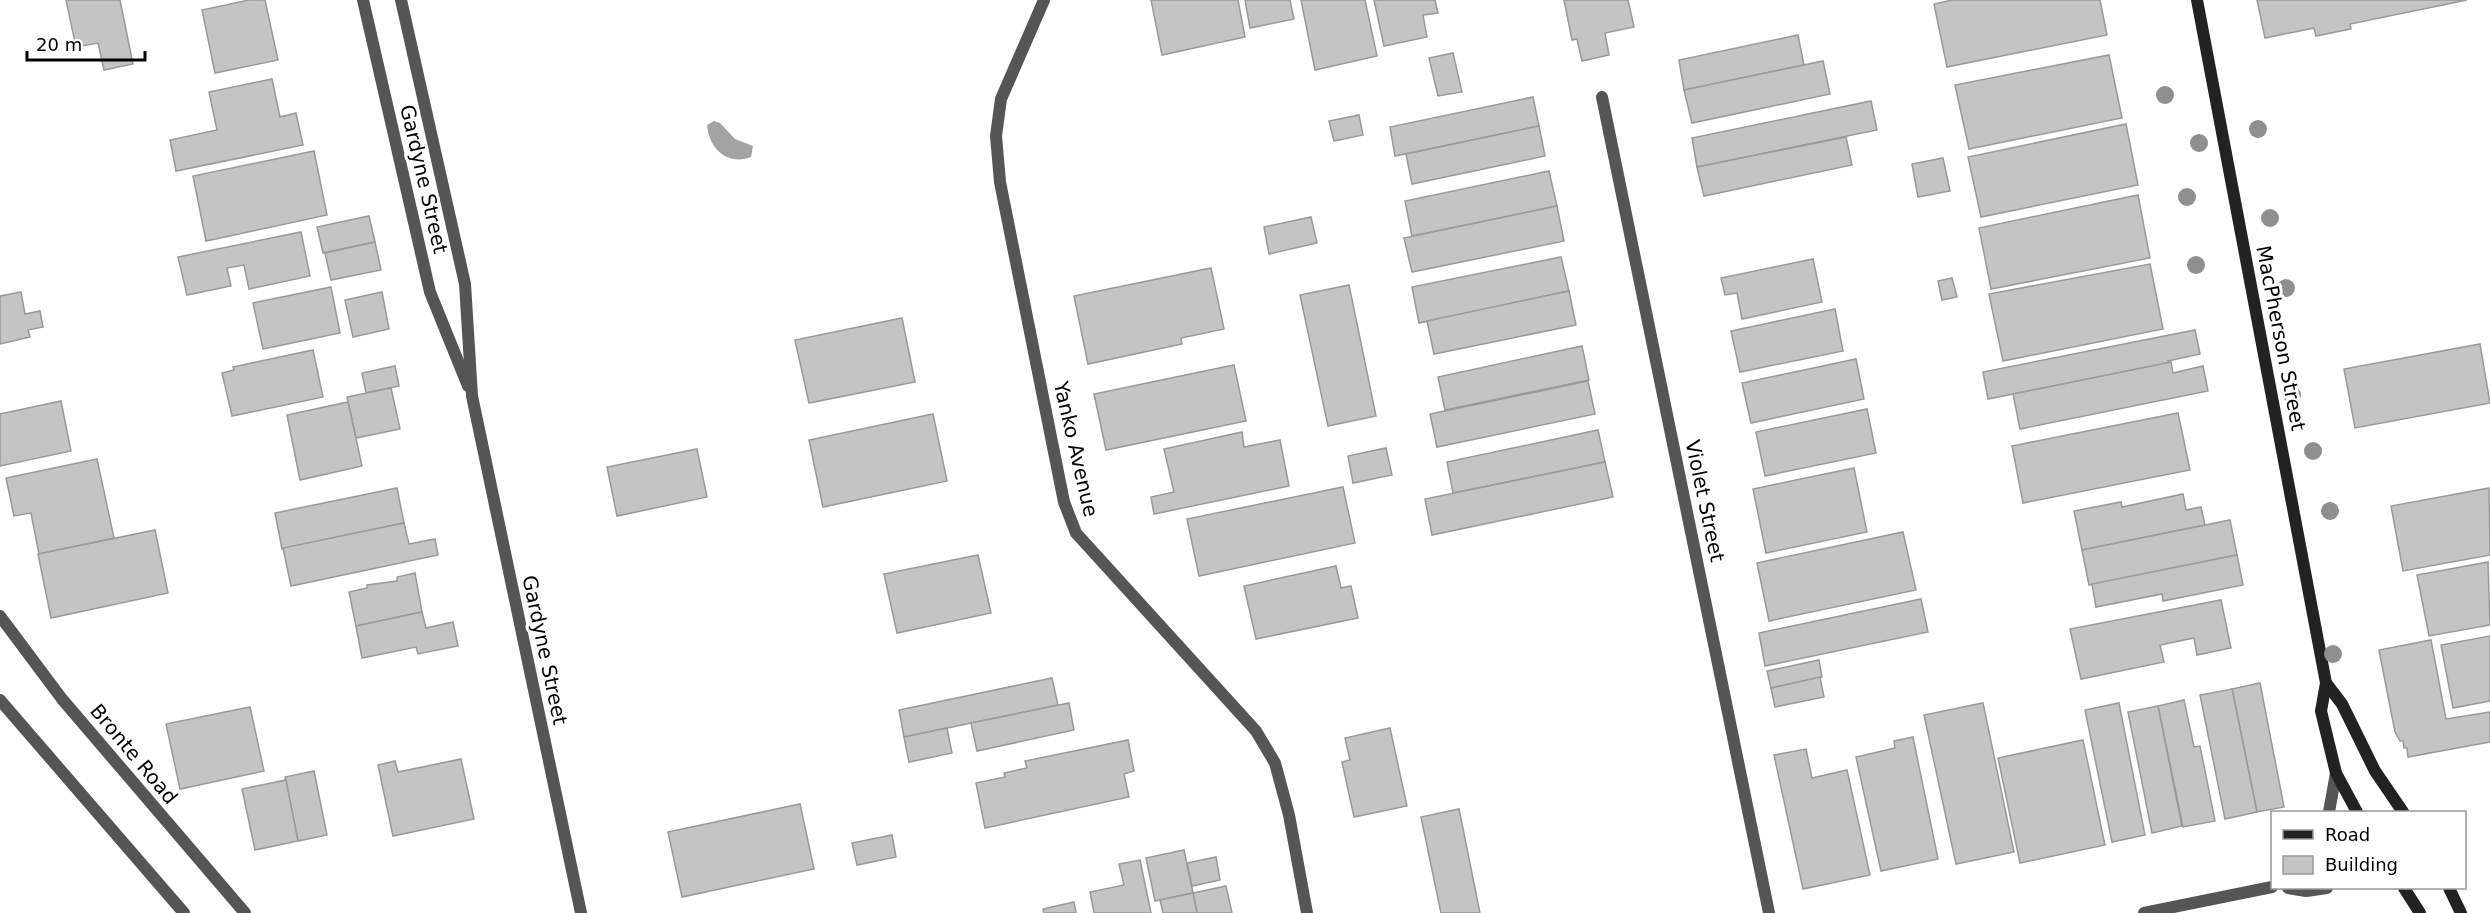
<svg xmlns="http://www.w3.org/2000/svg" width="2490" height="913" viewBox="0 0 2490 913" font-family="'DejaVu Sans',sans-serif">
<rect width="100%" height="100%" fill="#fff"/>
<path fill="#a3a3a3" d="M714 121 720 123 735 139 753 146 751 157C728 166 709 149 707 125Z"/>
<g fill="#c4c4c4" stroke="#999" stroke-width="1.5">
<path d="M66 0H120L133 64 104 70 98 43 76 47Z"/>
<path d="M249 0H265L278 60 215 73 202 10Z"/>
<path d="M1151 0H1238L1245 37 1162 55Z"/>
<path d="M1245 0H1290L1294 19 1250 28Z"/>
<path d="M1301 0H1365L1377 56 1315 70Z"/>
<path d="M1374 0H1435L1438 13 1423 15 1427 37 1384 46Z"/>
<path d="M1564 0H1628L1634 27 1605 33 1609 55 1582 61 1577 39 1572 40Z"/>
<path d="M1952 0H2100L2107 35 1947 67 1934 4Z"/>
<path d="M2257 0H2467L2350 24 2351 29 2316 36 2314 28 2265 38Z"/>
<path d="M1798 35 1804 65 1684 90 1679 60Z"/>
<path d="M1453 53 1462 92 1438 96 1429 58Z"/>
<path d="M2109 55 2122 118 1969 149 1955 85Z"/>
<path d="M1823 61 1830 94 1692 123 1684 90Z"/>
<path d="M272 79 280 117 296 113 303 145 176 171 170 140 217 130 209 92Z"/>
<path d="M1533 97 1539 126 1395 156 1390 127Z"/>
<path d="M1871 101 1877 130 1697 167 1692 138Z"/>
<path d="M1359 115 1363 135 1334 141 1329 121Z"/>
<path d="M2126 124 2138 185 1981 217 1968 157Z"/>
<path d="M1539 126 1545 156 1412 184 1406 154Z"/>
<path d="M1846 137 1852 165 1704 196 1697 167Z"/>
<path d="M314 151 327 215 206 241 193 176Z"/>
<path d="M1943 158 1950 191 1918 197 1912 164Z"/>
<path d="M1549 171 1557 206 1412 236 1405 201Z"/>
<path d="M2138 195 2150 258 1991 289 1979 228Z"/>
<path d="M1557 206 1564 241 1412 272 1404 238Z"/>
<path d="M369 216 375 242 323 253 317 227Z"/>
<path d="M1311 217 1317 243 1269 254 1264 227Z"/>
<path d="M301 232 310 276 249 289 244 265 227 268 231 286 187 295 178 257Z"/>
<path d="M375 242 381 270 331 280 325 253Z"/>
<path d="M1561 257 1569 291 1419 323 1412 287Z"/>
<path d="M1813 259 1822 302 1742 319 1737 293 1725 295 1721 278Z"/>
<path d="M2150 264 2163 329 2003 361 1989 294Z"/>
<path d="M1211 268 1224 329 1181 338 1182 344 1088 364 1074 296Z"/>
<path d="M1952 278 1957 297 1942 300 1938 281Z"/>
<path d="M1349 285 1376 416 1328 426 1300 295Z"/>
<path d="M331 287 340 333 263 349 253 303Z"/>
<path d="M1569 291 1576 325 1434 354 1427 321Z"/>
<path d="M21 292 25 314 40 311 43 327 28 330 30 337 0 344V296Z"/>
<path d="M382 292 389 329 353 337 345 300Z"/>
<path d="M1835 309 1843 351 1740 372 1731 331Z"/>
<path d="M902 318 915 382 809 403 795 340Z"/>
<path d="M2195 330 2200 354 2168 361 2169 363 1988 399 1983 372Z"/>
<path d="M2480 344 2490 403 2355 428 2344 369Z"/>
<path d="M1582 346 1589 380 1445 410 1438 377Z"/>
<path d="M313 350 323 397 232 416 222 373 234 370 233 367Z"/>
<path d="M1856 359 1864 399 1751 423 1742 383Z"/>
<path d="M2171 362 2173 373 2203 366 2208 391 2020 429 2013 394Z"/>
<path d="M1234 365 1246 421 1106 450 1094 394Z"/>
<path d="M395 366 399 386 366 393 362 373Z"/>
<path d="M1588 381 1595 414 1437 447 1430 414Z"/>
<path d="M391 388 400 429 356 438 347 397Z"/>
<path d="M61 401 71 451 0 466V414Z"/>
<path d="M348 402 362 466 300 480 287 415Z"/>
<path d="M1867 409 1876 453 1765 476 1756 432Z"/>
<path d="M2178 413 2190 470 2023 503 2012 446Z"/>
<path d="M933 414 947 481 823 507 809 440Z"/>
<path d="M1598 430 1605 462 1453 493 1447 462Z"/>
<path d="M1242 432 1244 447 1280 440 1289 486 1154 514 1151 497 1174 492 1164 449Z"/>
<path d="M1386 448 1392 475 1353 483 1348 456Z"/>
<path d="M697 449 707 497 617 516 607 467Z"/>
<path d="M97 459 114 538 39 554 31 513 14 516 6 478Z"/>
<path d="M1605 462 1613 497 1432 535 1425 499Z"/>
<path d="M1854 468 1867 532 1766 553 1753 489Z"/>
<path d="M1343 487 1355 543 1199 576 1187 519Z"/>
<path d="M397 488 404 523 282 549 275 513Z"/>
<path d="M2489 488 2490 555 2403 571 2391 506Z"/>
<path d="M2183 494 2186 510 2201 507 2205 525 2082 550 2074 511 2121 502 2122 507Z"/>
<path d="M2230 520 2237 555 2089 585 2082 550Z"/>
<path d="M404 523 409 544 435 539 438 555 291 586 283 548Z"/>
<path d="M155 530 168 593 51 618 38 554Z"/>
<path d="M1903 532 1916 590 1769 621 1757 563Z"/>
<path d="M978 555 991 613 897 633 884 574Z"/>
<path d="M2237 555 2243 585 2163 601 2162 594 2096 607 2092 584Z"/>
<path d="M2488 562 2490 625 2429 636 2417 575Z"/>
<path d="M1336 566 1341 588 1351 586 1358 618 1256 639 1244 586Z"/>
<path d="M415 573 422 612 356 626 349 592 367 588V585L397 581V577Z"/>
<path d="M1921 599 1928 632 1765 666 1759 633Z"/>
<path d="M2221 600 2231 648 2197 655 2194 638 2160 645 2164 662 2081 679 2070 629Z"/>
<path d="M422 612 426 628 453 622 458 646 418 654 416 647 362 658 356 626Z"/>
<path d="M2490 636V701L2453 708 2441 645Z"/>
<path d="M2431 640 2446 719 2490 712V742L2408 757 2407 748H2404L2403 741H2400L2395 732 2379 650Z"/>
<path d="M1819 660 1822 677 1771 688 1767 671Z"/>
<path d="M1820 677 1824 697 1775 707 1771 688Z"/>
<path d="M1052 678 1058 705 904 737 899 710Z"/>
<path d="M2260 683 2284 807 2257 812 2232 689Z"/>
<path d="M2232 689 2257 812 2225 819 2200 695Z"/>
<path d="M2184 700 2194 747 2200 746 2215 821 2183 827 2158 706Z"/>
<path d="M1069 703 1074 730 977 751 971 723Z"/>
<path d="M1983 703 2014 852 1956 864 1924 715Z"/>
<path d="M2119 703 2145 835 2112 842 2085 710Z"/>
<path d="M2158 706 2182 826 2152 833 2128 712Z"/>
<path d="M250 707 264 771 180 789 166 724Z"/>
<path d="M947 728 952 753 909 762 904 737Z"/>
<path d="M1390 728 1407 806 1354 817 1342 762 1350 760 1345 738Z"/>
<path d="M1913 737 1938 859 1881 871 1856 757 1895 748 1894 741Z"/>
<path d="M1128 740 1134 771 1124 774 1129 797 985 828 976 783 1005 777 1004 773 1027 768 1025 761Z"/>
<path d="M2083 740 2105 845 2020 863 1998 758Z"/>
<path d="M1806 749 1812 778 1847 770 1870 875 1803 889 1774 755Z"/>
<path d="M461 759 474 819 393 836 378 765 395 761 398 772Z"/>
<path d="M314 771 327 835 298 841 285 777Z"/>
<path d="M286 780 298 841 255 850 242 789Z"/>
<path d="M800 804 814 869 682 897 668 832Z"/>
<path d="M1459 809 1480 913H1441L1421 817Z"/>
<path d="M892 835 896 857 857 865 852 843Z"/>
<path d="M1184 850 1193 893 1155 901 1146 858Z"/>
<path d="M1216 857 1220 880 1192 886 1187 863Z"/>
<path d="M1140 860 1151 913H1094L1090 892 1124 885 1119 864Z"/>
<path d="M1226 886 1232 913H1197L1193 893Z"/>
<path d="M1193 893 1197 913H1163L1160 900Z"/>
<path d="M1074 902 1076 913H1044L1043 909Z"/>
</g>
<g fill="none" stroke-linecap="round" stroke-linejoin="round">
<g stroke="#555" stroke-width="12">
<path d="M363 0 430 292 468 386"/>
<path d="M401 0 465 284 472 396 581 913"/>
<path d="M1044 0 1001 99 996 136 1000 182 1064 502 1076 533 1256 731 1275 763 1289 815 1307 913"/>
<path d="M1602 97 1769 913"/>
<path d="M0 616 62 699 245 913"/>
<path d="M2329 812 2336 773"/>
<path d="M2288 888 2306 891 2327 888"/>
<path d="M2144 913 2272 887"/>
</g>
<path stroke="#555" stroke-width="12" d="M0 700 184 913"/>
<g stroke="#222" stroke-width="12">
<path d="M2197 0 2326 683 2321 711 2336 773 2357 812"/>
<path d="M2326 683 2342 704 2375 771 2403 812"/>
<path d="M2404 888 2420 913"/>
<path d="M2449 888 2461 913"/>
</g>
</g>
<g fill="#8f8f8f">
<circle cx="2165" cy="95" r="9"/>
<circle cx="2258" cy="129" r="9"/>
<circle cx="2199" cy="143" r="9"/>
<circle cx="2187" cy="197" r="9"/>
<circle cx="2270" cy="218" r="9"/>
<circle cx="2196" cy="265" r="9"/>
<circle cx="2286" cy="288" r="9"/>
<circle cx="2292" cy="395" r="9"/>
<circle cx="2313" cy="451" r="9"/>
<circle cx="2330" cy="511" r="9"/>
<circle cx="2333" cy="654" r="9"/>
</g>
<g text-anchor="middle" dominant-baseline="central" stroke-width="6" stroke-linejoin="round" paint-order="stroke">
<g font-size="20" fill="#000" stroke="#fff">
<text transform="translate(424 179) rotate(77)">Gardyne Street</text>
<text transform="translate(2281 338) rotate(79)">MacPherson Street</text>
<text transform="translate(1076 449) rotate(77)">Yanko Avenue</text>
<text transform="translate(1705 501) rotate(78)">Violet Street</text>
<text transform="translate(545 650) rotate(78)">Gardyne Street</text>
<text transform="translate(134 754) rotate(50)">Bronte Road</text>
</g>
</g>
<rect x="2271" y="811" width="195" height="78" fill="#ffffff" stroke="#999999" stroke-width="1.5"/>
<rect x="2283" y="830" width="30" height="9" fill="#222222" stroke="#999999" stroke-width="1.5"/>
<text x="2325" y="841" font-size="18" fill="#000000">Road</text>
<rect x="2283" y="856" width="30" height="18" fill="#c4c4c4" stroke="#999999" stroke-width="1.5"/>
<text x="2325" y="871" font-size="18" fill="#000000">Building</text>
<path d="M27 51v9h118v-9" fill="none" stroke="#000000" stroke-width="3"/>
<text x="36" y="51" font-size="18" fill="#000000" stroke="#ffffff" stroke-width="4.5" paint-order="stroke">20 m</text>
</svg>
